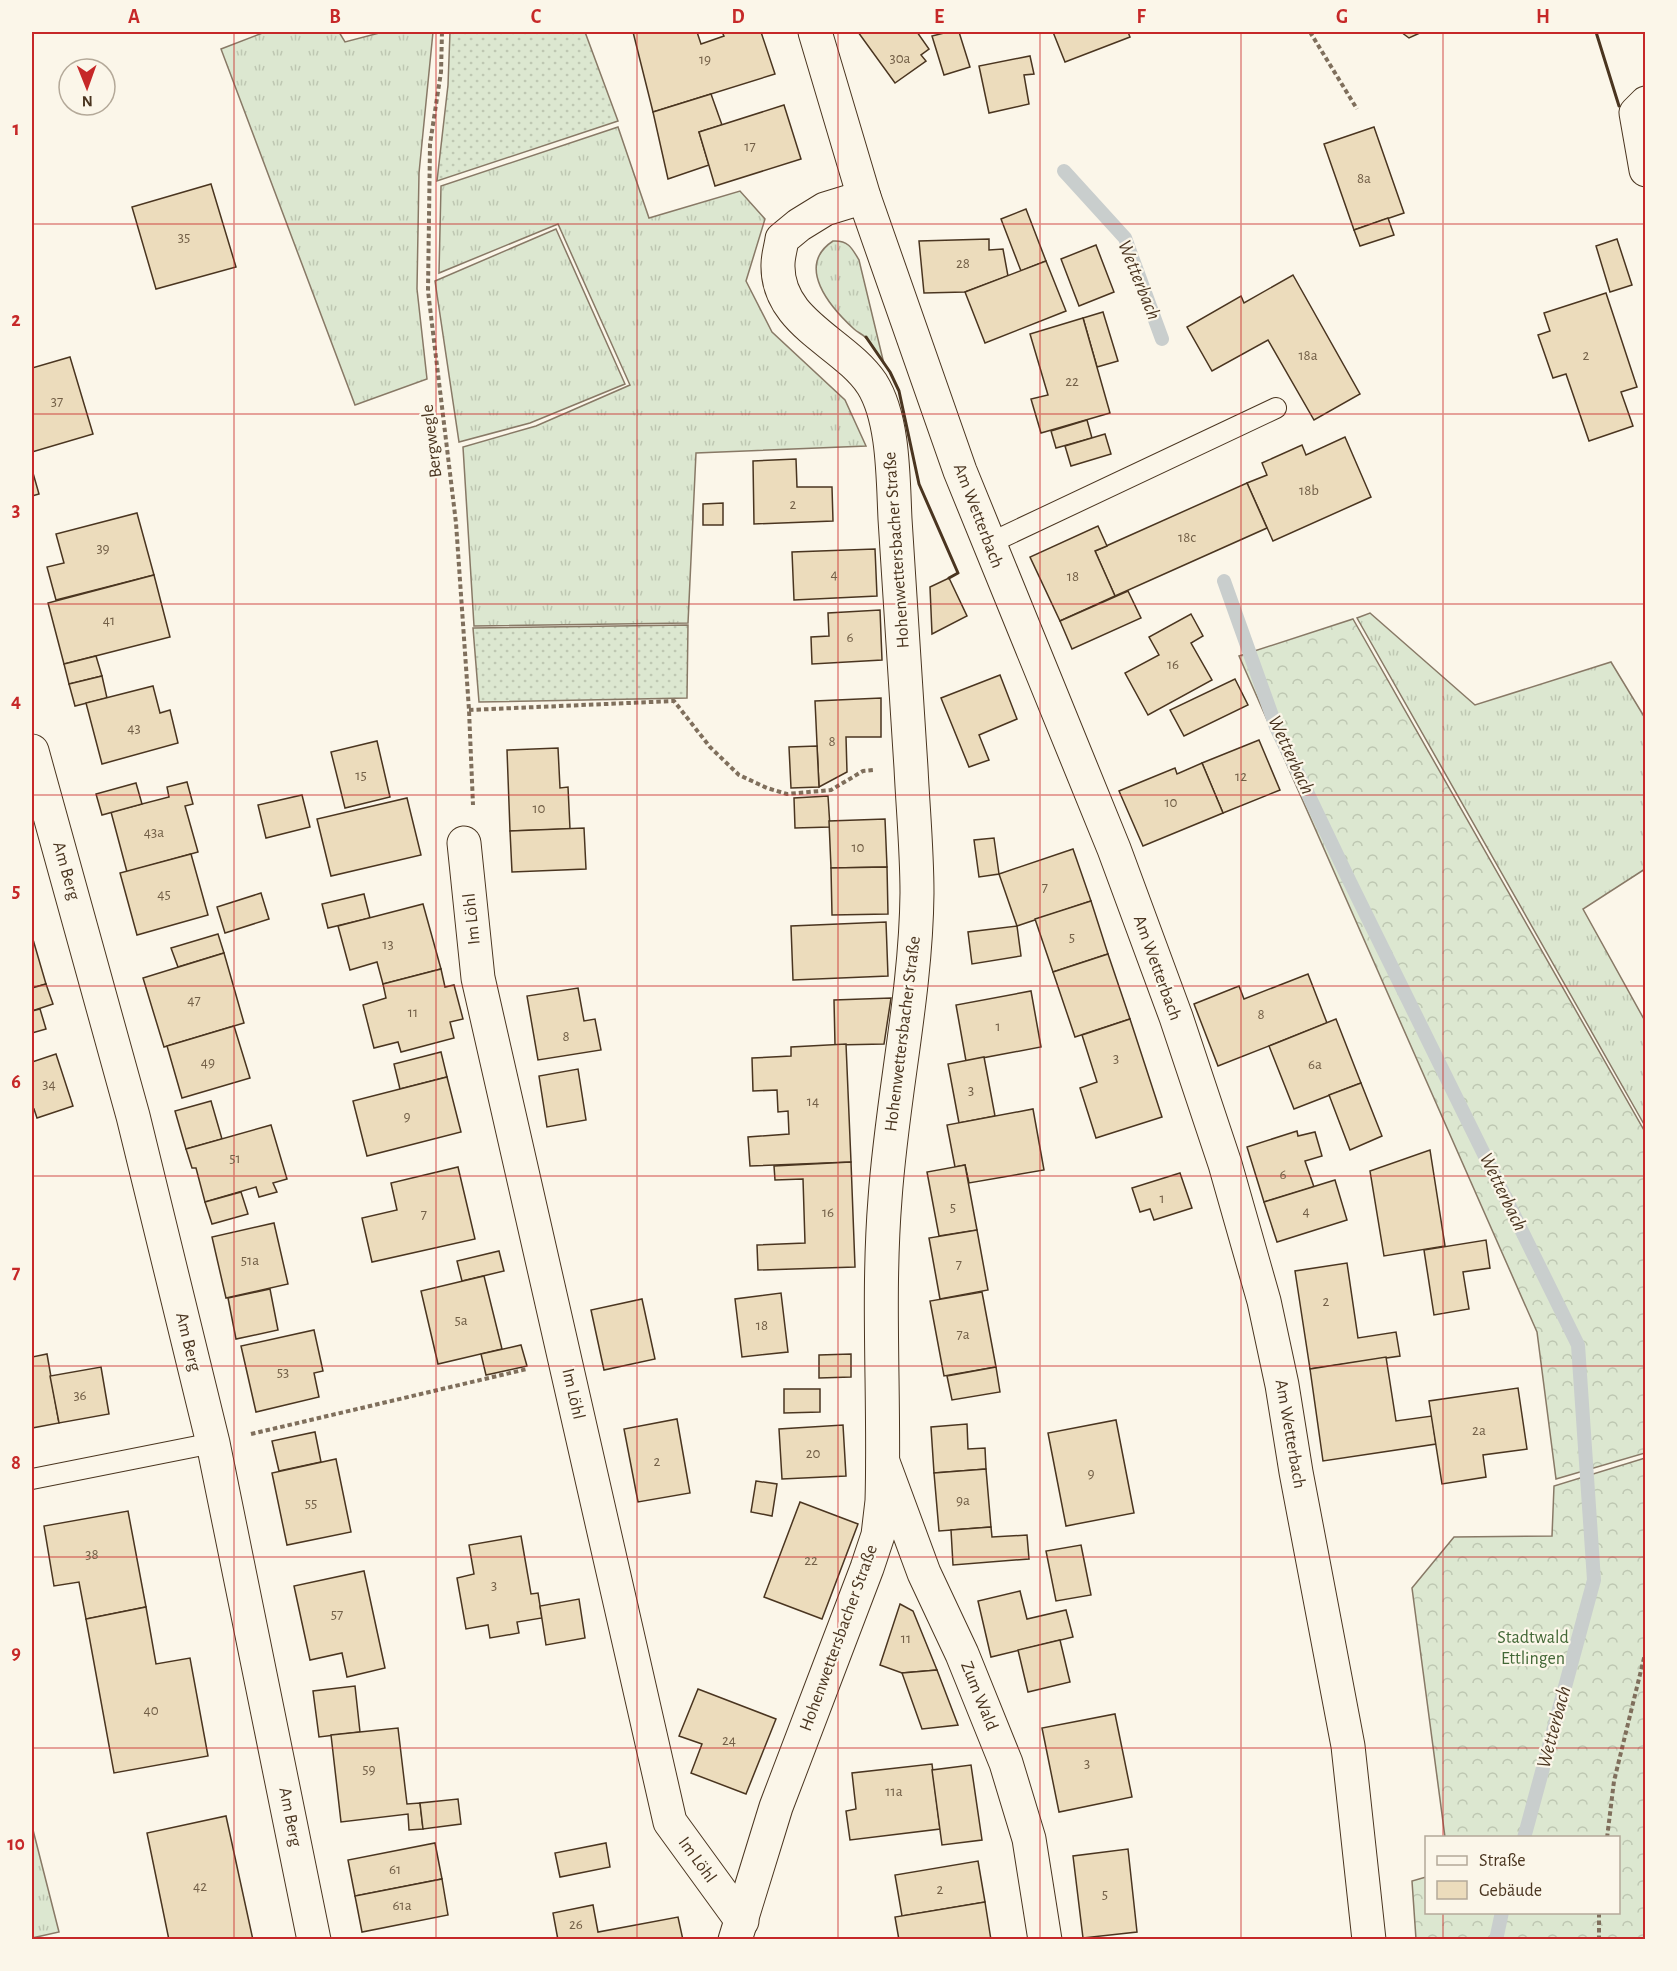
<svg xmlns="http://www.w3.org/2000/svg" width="1677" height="1971" viewBox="0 0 1677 1971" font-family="'Alegreya Sans',sans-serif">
<defs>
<pattern id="grass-tufts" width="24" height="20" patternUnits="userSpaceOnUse" patternTransform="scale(1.5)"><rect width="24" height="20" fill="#dce7d0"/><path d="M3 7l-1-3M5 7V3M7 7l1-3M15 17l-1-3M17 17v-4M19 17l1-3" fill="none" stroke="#bec7b2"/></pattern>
<pattern id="forest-crowns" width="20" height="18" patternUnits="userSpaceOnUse" patternTransform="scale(1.5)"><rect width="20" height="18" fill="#dce7d0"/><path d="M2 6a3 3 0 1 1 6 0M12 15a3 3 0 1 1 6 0" fill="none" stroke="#bec7b2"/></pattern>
<pattern id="garden-dots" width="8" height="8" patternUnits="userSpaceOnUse" patternTransform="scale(1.5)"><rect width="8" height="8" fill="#dce7d0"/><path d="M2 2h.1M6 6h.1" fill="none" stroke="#bec7b2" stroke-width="1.8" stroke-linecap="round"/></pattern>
</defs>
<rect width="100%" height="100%" fill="#fbf6e9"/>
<g fill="url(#grass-tufts)" stroke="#887966" stroke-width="1.5">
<path d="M265 32H339L345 42 383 32H433L419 173 417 289 427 379 355 405 221 49Z"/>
<path d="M618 127 649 218 740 191 765 219 746 281 772 332 845 400 866 446 696 453 688 623 474 626 463 447 536 426 630 385 558 224 439 273 441 186Z"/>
<path d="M556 229 625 384 530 423 459 442 435 281Z"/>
<path d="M833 241C848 240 852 248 859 260L884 364C878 356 873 344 865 337 862 334 857 332 854 329 830 307 795 266 833 241Z"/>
<path d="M1370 613 1475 705 1611 662 1645 718V869L1583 909 1645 1021V1126L1357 618Z"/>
<path d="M32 1826 59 1932 32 1938Z"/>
</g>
<g fill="url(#forest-crowns)" stroke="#887966" stroke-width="1.5">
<path d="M1353 619 1645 1132V1453L1556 1479 1537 1332 1239 656Z"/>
<path d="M1645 1458V1939H1416L1412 1881 1426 1877V1912H1618V1838L1445 1837 1412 1588 1454 1537 1552 1536 1554 1486Z"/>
</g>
<g fill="url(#garden-dots)" stroke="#887966" stroke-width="1.5">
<path d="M450 32H585L618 121 437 181 448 85Z"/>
<path d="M688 625 687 698 479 702 473 628Z"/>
</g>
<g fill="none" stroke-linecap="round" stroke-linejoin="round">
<g stroke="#c9cecd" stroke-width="14">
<path d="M1064 171 1125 238 1162 339"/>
<path d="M1224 581 1276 727 1350 882 1578 1345 1594 1580 1524 1838"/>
<path d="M1496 1940 1502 1912"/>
</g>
</g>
<g fill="#ecdcbc" stroke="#4a3520" stroke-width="1.5">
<path d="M633 32H697L701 44 724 36 722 32H761L775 74 653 112Z"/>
<path d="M858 32H917L929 49 921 55 926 61 895 83Z"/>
<path d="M948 32H959L970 67 944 75 932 36Z"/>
<path d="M1053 32H1128L1130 37 1065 62Z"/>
<path d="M1401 32H1422L1409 38Z"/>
<path d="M1030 56 1034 74 1024 75 1029 104 989 113 979 66Z"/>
<path d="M711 94 722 125 699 132 709 165 668 179 653 112Z"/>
<path d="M784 105 801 159 715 186 699 132Z"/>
<path d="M1374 127 1404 213 1354 230 1324 144Z"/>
<path d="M211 184 236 267 156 289 132 207Z"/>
<path d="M1026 209 1046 261 1021 271 1001 219Z"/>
<path d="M1388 218 1394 235 1360 246 1354 230Z"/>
<path d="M989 239V250L1003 249 1008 276 965 292 924 293 919 241Z"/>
<path d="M1617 239 1632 285 1610 292 1596 246Z"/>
<path d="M1096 245 1114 292 1079 306 1061 259Z"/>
<path d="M1046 261 1066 311 985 343 965 292Z"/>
<path d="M1293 275 1360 394 1314 420 1268 340 1212 371 1187 327 1241 296 1244 303Z"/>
<path d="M1606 293 1637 387 1621 392 1633 426 1589 441 1566 374 1553 378 1538 335 1550 331 1544 313Z"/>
<path d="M1103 312 1118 361 1097 367 1083 318Z"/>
<path d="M1083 318 1110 413 1041 433 1031 399 1048 395 1030 334Z"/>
<path d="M70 357 93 434 32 452V368Z"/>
<path d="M1087 420 1092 438 1056 448 1051 431Z"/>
<path d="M1105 434 1111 454 1071 466 1065 446Z"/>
<path d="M1345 437 1371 497 1273 541 1247 483 1267 475 1262 463 1302 445 1306 455Z"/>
<path d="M796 459 797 487H832L833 521 754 524 753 461Z"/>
<path d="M33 473 39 494 32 496V474Z"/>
<path d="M1247 483 1267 528 1115 596 1095 551Z"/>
<path d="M723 503V525H703V504Z"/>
<path d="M137 513 154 575 56 600 47 567 64 563 56 534Z"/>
<path d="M1098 526 1107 546 1095 551 1115 596 1060 621 1030 557Z"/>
<path d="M875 549 877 596 794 600 792 552Z"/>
<path d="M154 575 170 637 64 664 48 603Z"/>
<path d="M949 578 967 616 932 634 930 587Z"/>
<path d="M1128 591 1141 618 1072 649 1060 621Z"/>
<path d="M880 610 882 660 812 664 811 637 829 636 828 613Z"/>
<path d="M1191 614 1203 636 1191 643 1212 680 1148 715 1125 673 1159 655 1149 637Z"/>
<path d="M96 656 102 676 69 684 64 664Z"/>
<path d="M1000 675 1017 719 979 735 989 760 969 767 941 698Z"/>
<path d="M102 676 107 698 75 706 69 684Z"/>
<path d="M1235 679 1248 705 1184 736 1170 710Z"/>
<path d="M153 686 160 713 170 710 178 743 102 764 86 703Z"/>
<path d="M881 698V737H846L847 772 819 787 815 701Z"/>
<path d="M1259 740 1280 790 1223 813 1202 763Z"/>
<path d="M377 741 390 797 345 808 331 752Z"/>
<path d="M817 746 819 787 791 788 789 747Z"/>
<path d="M558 748 560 788 568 787 570 829 510 831 507 750Z"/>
<path d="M1202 763 1223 813 1143 846 1119 791 1175 768 1177 774Z"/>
<path d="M187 782 193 804 185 806 198 852 127 872 111 812 169 797 167 787Z"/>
<path d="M136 783 142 804 102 815 96 794Z"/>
<path d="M302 795 310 827 266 838 258 805Z"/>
<path d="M828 796 830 827 795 828 794 798Z"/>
<path d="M407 798 421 855 331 876 317 819Z"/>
<path d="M885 819 887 867 831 868 829 821Z"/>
<path d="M584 828 586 869 512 872 510 831Z"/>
<path d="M994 838 999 874 979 877 974 840Z"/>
<path d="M1073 849 1091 901 1017 926 999 874Z"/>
<path d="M191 854 208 915 137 935 120 873Z"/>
<path d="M887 867 888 914 832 915 831 868Z"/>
<path d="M261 893 269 919 225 933 217 907Z"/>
<path d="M364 894 370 918 328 928 322 904Z"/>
<path d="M1091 901 1108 954 1053 972 1035 919Z"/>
<path d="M423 904 441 969 383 984 377 962 350 970 338 926Z"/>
<path d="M886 922 888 976 793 980 791 926Z"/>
<path d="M1017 926 1021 956 972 964 968 932Z"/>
<path d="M218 934 224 953 178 967 171 948Z"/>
<path d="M32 936 46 984 32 988Z"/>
<path d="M224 953 244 1023 164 1047 143 978Z"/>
<path d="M1108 954 1130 1019 1075 1037 1053 972Z"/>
<path d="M441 969 445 987 454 985 463 1019 450 1022 454 1038 401 1052 398 1042 374 1048 363 1005 386 998 383 984Z"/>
<path d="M1308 974 1327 1023 1218 1066 1194 1004 1239 986 1244 999Z"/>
<path d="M46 984 53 1004 32 1011V988Z"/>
<path d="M578 988 584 1021 595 1019 601 1050 538 1060 527 996Z"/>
<path d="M1031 991 1041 1047 966 1061 956 1005Z"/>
<path d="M891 998 884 1044 835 1045 834 1000Z"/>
<path d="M40 1009 46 1029 32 1033V1011Z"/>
<path d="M1130 1019 1162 1117 1096 1138 1080 1088 1097 1082 1082 1035Z"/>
<path d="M1336 1019 1361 1083 1294 1109 1269 1046Z"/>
<path d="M234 1026 250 1078 182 1098 167 1046Z"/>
<path d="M846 1044 851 1162 750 1166 748 1137 789 1134 788 1111 778 1112 777 1090 753 1091 752 1058 791 1056V1047Z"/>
<path d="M441 1052 447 1077 400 1089 394 1064Z"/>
<path d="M56 1054 73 1106 37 1118 34 1109 32 1110V1062Z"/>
<path d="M984 1057 995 1116 959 1123 948 1064Z"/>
<path d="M578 1069 586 1120 547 1127 539 1076Z"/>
<path d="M447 1077 461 1132 367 1156 353 1101Z"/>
<path d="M1361 1083 1382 1136 1350 1150 1329 1095Z"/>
<path d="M211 1101 222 1139 186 1149 175 1111Z"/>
<path d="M1033 1109 1044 1170 969 1183 965 1165 955 1167 947 1125Z"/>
<path d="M271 1125 287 1179 273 1183 277 1192 259 1197 256 1187 205 1202 196 1168H192L186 1149Z"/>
<path d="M1297 1131 1298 1136 1315 1132 1322 1156 1305 1161 1314 1187 1264 1202 1247 1147Z"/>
<path d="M1430 1150 1445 1246 1384 1256 1370 1171Z"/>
<path d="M851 1162 855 1267 758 1270 757 1245 805 1243 803 1179 775 1180 774 1166Z"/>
<path d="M965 1165 977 1230 939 1236 927 1172Z"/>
<path d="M458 1167 475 1239 372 1262 362 1218 397 1210 391 1183Z"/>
<path d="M1180 1173 1192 1208 1154 1220 1150 1209 1140 1212 1132 1188Z"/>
<path d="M1335 1180 1347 1220 1277 1242 1264 1202Z"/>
<path d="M241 1192 248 1214 212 1224 205 1202Z"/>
<path d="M274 1223 288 1284 226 1298 212 1237Z"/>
<path d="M977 1230 988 1290 940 1299 929 1238Z"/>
<path d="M1486 1240 1490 1268 1463 1272 1469 1309 1434 1315 1424 1250Z"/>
<path d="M499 1251 504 1271 462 1281 457 1261Z"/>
<path d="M1347 1263 1358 1338 1396 1332 1400 1356 1310 1369 1295 1271Z"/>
<path d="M484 1276 502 1349 438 1364 421 1291Z"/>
<path d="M270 1289 278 1330 236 1339 228 1298Z"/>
<path d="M982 1292 996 1367 944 1376 930 1301Z"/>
<path d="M781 1293 788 1352 742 1357 735 1299Z"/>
<path d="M642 1299 655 1359 604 1370 591 1310Z"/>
<path d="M314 1330 323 1371 314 1373 319 1397 256 1412 241 1346Z"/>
<path d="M521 1345 527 1366 486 1375 481 1354Z"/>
<path d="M47 1354 59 1423 32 1428V1357Z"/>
<path d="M851 1354V1377L819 1378V1355Z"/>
<path d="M1386 1357 1396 1421 1432 1416 1436 1444 1323 1461 1310 1369Z"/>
<path d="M101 1367 109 1414 59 1423 50 1376Z"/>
<path d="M996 1367 1000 1392 952 1400 947 1376Z"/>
<path d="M1518 1388 1527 1449 1483 1455 1486 1477 1442 1484 1429 1401Z"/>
<path d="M784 1389H820V1412L784 1413Z"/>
<path d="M677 1419 690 1493 638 1502 624 1429Z"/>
<path d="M1116 1420 1134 1513 1066 1526 1048 1433Z"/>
<path d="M967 1424 968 1449 985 1448 986 1469 934 1473 931 1427Z"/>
<path d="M843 1425 846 1476 782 1479 779 1429Z"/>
<path d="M315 1432 321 1462 279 1471 272 1441Z"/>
<path d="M336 1459 351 1532 287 1545 272 1473Z"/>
<path d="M986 1469 991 1527 939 1531 934 1473Z"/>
<path d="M756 1481 777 1484 772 1516 751 1512Z"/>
<path d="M800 1502 858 1524 822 1619 764 1597Z"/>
<path d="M128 1511 146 1607 86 1619 79 1582 54 1586 44 1526Z"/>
<path d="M991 1527 992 1537 1027 1535 1029 1559 953 1565 951 1530Z"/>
<path d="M521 1536 531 1594 538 1593 542 1618 517 1622 519 1633 490 1638 488 1625 466 1629 457 1578 474 1574 469 1545Z"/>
<path d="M1081 1545 1091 1595 1056 1601 1046 1551Z"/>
<path d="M364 1571 385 1668 347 1677 342 1653 310 1660 294 1586Z"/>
<path d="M1020 1591 1027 1619 1066 1610 1073 1637 991 1657 978 1601Z"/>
<path d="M579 1599 585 1638 546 1645 540 1606Z"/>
<path d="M900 1604 913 1611 937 1670 902 1673 880 1665Z"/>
<path d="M146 1607 156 1664 190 1658 208 1756 114 1773 86 1619Z"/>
<path d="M1060 1640 1070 1682 1028 1692 1018 1650Z"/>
<path d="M937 1670 958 1725 922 1729 902 1673Z"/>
<path d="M355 1686 360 1732 319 1737 313 1691Z"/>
<path d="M698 1689 776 1719 746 1794 691 1773 702 1744 679 1736Z"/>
<path d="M1115 1714 1132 1797 1059 1812 1042 1728Z"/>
<path d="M398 1728 407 1804 420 1803 423 1829 409 1830 408 1814 341 1822 331 1735Z"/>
<path d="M932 1764 940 1829 850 1840 846 1811 856 1809 852 1773Z"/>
<path d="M971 1765 982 1840 942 1845 932 1770Z"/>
<path d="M458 1799 461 1824 423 1829 420 1803Z"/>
<path d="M226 1816 253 1940H169L147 1833Z"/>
<path d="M435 1843 442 1879 355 1896 348 1860Z"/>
<path d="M606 1843 610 1867 560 1877 555 1853Z"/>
<path d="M1128 1849 1137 1932 1083 1938 1073 1856Z"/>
<path d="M978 1861 985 1902 902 1916 895 1875Z"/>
<path d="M442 1879 448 1915 362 1932 355 1896Z"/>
<path d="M985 1902 991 1940H899L895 1917Z"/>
<path d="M593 1905 598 1932 678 1917 683 1940H558L553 1913Z"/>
</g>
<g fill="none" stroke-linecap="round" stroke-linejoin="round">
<defs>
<g id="lane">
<path d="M988 544 1276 408"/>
<path d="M32 1479 213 1443"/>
</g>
<g id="street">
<path d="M1646 103 1636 113 1646 170"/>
<path d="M32 751 133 1116 213 1443 314 1940"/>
<path d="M464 843 478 978 670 1822 742 1921"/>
<path d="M883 1462 924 1573 962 1654 1006 1763 1029 1839 1045 1940"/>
</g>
<g id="secondary">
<path d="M815 32 864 197 960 471 1114 849 1176 1017 1225 1164 1264 1301 1282 1385 1296 1472 1348 1746 1369 1940"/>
<path d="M735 1940 776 1807 867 1568 878 1535 882 1501C885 1401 877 1299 885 1199 892 1097 916 995 917 893 917 851 913 809 911 768 906 685 901 602 895 519 893 479 894 419 872 384 844 342 776 323 778 264 778 256 781 247 782 239L799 225 825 209 864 197"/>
</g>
</defs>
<use href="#lane" stroke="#4a3520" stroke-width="22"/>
<use href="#street" stroke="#4a3520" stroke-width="35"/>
<use href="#secondary" stroke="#4a3520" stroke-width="35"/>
<g stroke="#7f6f5c" stroke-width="4" stroke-dasharray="4.5 3" stroke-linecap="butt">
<path d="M442 32 441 72 430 144 428 291 456 523 469 710 473 805"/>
<path d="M1310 32 1357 109"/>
<path d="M469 710 674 701 710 747 739 775 767 788 787 794 831 790 863 771 873 770"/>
<path d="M251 1434 527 1369"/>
<path d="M1607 1838 1614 1781 1646 1650"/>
<path d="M1599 1940V1912"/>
</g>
<use href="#lane" stroke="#fbf6e9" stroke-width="20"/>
<use href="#street" stroke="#fbf6e9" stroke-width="33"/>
<use href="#secondary" stroke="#fbf6e9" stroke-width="33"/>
<g stroke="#4a3520" stroke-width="3">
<path d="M1596 32 1619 106"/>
<path d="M866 337 890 372 899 391 919 484 958 573 949 578"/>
</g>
</g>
<path fill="none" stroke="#c62828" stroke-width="1.5" stroke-opacity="0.55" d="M234 32V1940M436 32V1940M637 32V1940M838 32V1940M1040 32V1940M1241 32V1940M1443 32V1838M32 224H1646M32 414H1646M32 604H1646M32 795H1646M32 986H1646M32 1176H1646M32 1366H1646M32 1557H1646M32 1748H1646M1443 1912V1940"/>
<g text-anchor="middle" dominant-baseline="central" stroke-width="4.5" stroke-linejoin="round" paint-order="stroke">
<g font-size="15" fill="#725f47">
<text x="900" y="58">30a</text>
<text x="705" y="59">19</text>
<text x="750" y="146">17</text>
<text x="1364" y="178">8a</text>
<text x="184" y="237">35</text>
<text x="963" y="263">28</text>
<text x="1308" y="355">18a</text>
<text x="1586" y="355">2</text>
<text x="1072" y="381">22</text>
<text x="57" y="401">37</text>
<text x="1309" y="490">18b</text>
<text x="793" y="504">2</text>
<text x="1187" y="537">18c</text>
<text x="103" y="548">39</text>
<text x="834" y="574">4</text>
<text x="1073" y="576">18</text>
<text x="109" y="620">41</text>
<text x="850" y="637">6</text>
<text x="1173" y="664">16</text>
<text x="134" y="728">43</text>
<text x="832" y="741">8</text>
<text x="361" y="775">15</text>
<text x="1241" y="776">12</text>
<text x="1171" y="802">10</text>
<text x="539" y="808">10</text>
<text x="154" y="832">43a</text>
<text x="858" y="847">10</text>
<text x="1045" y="887">7</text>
<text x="164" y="894">45</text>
<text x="1072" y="937">5</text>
<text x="388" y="944">13</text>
<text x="194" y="1000">47</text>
<text x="413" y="1012">11</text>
<text x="1261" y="1014">8</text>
<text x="998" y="1026">1</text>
<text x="566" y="1036">8</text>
<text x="1116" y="1058">3</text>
<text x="208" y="1062">49</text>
<text x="1315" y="1064">6a</text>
<text x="49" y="1084">34</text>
<text x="971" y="1090">3</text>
<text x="813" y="1101">14</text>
<text x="407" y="1116">9</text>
<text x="235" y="1158">51</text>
<text x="1283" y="1174">6</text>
<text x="1162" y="1198">1</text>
<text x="953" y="1207">5</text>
<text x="1306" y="1211">4</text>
<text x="828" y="1212">16</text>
<text x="424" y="1214">7</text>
<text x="250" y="1260">51a</text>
<text x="959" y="1264">7</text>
<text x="1326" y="1301">2</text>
<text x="461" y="1320">5a</text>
<text x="762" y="1325">18</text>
<text x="963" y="1334">7a</text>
<text x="283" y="1372">53</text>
<text x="80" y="1395">36</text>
<text x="1479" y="1430">2a</text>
<text x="813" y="1453">20</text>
<text x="657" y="1461">2</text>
<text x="1091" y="1473">9</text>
<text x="963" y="1500">9a</text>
<text x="311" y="1503">55</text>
<text x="92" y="1554">38</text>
<text x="811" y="1560">22</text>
<text x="494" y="1585">3</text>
<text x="337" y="1614">57</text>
<text x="906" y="1638">11</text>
<text x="151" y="1710">40</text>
<text x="729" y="1740">24</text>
<text x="1087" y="1763">3</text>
<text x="369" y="1769">59</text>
<text x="894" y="1791">11a</text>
<text x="395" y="1869">61</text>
<text x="200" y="1886">42</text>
<text x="940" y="1889">2</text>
<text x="1105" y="1894">5</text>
<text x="402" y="1905">61a</text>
<text x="576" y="1924">26</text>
</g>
<g font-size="18" fill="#4a3520" stroke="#fbf6e9">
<text transform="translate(432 441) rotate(-97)">Bergwegle</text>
<text transform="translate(978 516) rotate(69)">Am Wetterbach</text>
<text transform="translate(897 550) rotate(-94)">Hohenwettersbacher Straße</text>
<text transform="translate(66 871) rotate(74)">Am Berg</text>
<text transform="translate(472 919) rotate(-96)">Im Löhl</text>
<text transform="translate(1157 968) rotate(70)">Am Wetterbach</text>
<text transform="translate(903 1034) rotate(-83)">Hohenwettersbacher Straße</text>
<text transform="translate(188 1342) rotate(76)">Am Berg</text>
<text transform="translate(573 1394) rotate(77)">Im Löhl</text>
<text transform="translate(1290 1434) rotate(80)">Am Wetterbach</text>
<text transform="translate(839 1638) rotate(-70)">Hohenwettersbacher Straße</text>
<text transform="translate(979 1696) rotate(68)">Zum Wald</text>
<text transform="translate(290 1817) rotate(79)">Am Berg</text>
<text transform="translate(697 1860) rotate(54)">Im Löhl</text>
</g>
<g font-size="18" fill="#436837" stroke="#fbf6e9">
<text x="1533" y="1638">Stadtwald<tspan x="1533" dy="21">Ettlingen</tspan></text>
</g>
<g font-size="20" font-style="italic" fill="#4a3520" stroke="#fbf6e9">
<text transform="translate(1139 280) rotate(68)">Wetterbach</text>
<text transform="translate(1291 755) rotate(65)">Wetterbach</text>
<text transform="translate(1503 1192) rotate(64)">Wetterbach</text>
<text transform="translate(1554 1727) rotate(-75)">Wetterbach</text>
</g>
</g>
<rect width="1677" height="1971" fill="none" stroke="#fbf6e9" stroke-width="66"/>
<rect x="1425" y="1836" width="195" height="78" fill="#fbf6e9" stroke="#b4a999" stroke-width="1.5"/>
<rect x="1437" y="1856" width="30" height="9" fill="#fbf6e9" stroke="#b4a999" stroke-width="1.5"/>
<text x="1479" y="1866" font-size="18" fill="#4a3520">Straße</text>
<rect x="1437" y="1881" width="30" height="18" fill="#ecdcbc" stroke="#b4a999" stroke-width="1.5"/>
<text x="1479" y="1896" font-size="18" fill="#4a3520">Gebäude</text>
<g transform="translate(87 87) rotate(179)"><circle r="28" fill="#fbf6e9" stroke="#b4a999" stroke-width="1.5"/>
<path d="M0-4.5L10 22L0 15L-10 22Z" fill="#c62828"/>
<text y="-9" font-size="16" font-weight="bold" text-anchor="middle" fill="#4a3520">N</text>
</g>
<rect x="33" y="33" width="1611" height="1905" fill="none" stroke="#c62828" stroke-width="2"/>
<g font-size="20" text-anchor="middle" font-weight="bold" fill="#c62828">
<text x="134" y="23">A</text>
<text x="335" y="23">B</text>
<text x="536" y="23">C</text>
<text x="738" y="23">D</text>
<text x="939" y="23">E</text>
<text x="1141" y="23">F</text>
<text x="1342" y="23">G</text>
<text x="1543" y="23">H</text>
<text x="16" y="135">1</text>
<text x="16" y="326">2</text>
<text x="16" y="516">3</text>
<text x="16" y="707">4</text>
<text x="16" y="897">5</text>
<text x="16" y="1088">6</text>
<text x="16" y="1278">7</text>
<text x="16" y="1469">8</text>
<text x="16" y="1659">9</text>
<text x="16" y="1850">10</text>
</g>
</svg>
